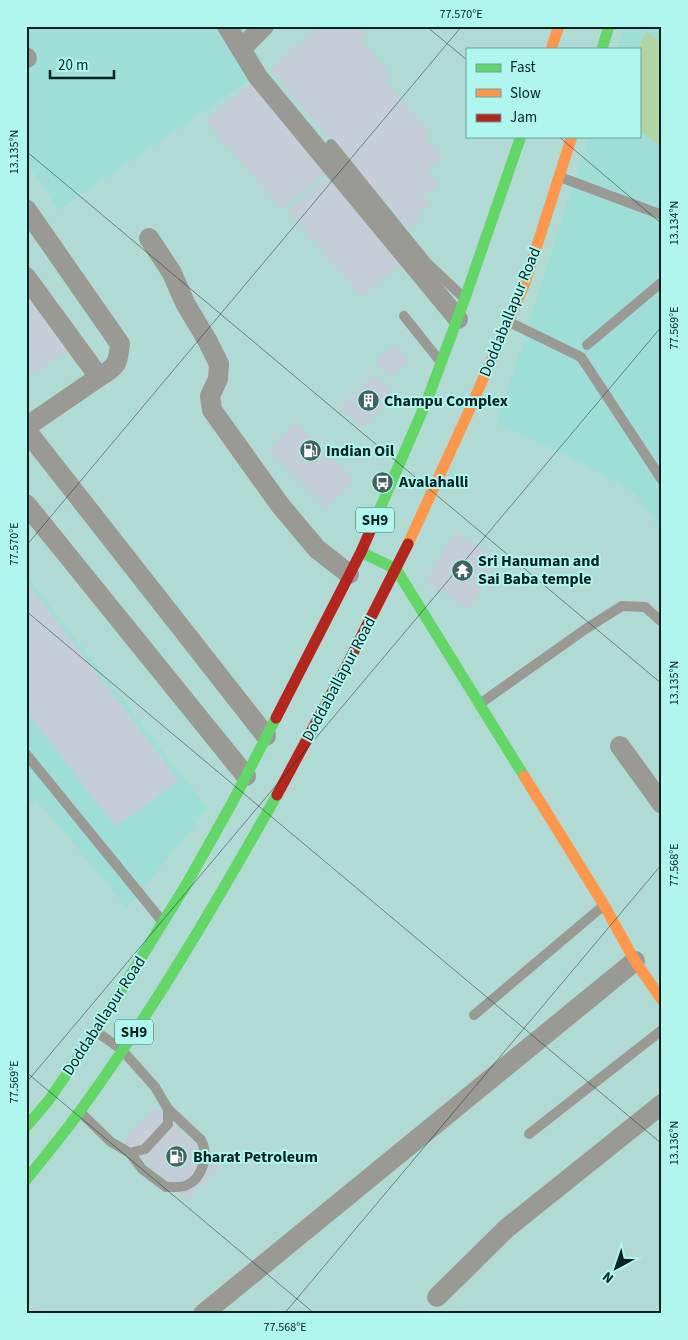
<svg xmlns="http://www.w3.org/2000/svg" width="688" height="1340" viewBox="0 0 688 1340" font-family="'Source Sans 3',sans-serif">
<rect width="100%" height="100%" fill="#b2dad4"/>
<g fill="#9eded6">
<path d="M26 26H241L263 59 253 78 59 210 26 162Z"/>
<path d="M624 26H662V532L633 491 565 455 497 423 589 136H639V49H617Z"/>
<path d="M26 575 208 809 127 908 37 800 26 807Z"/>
</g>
<path fill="#b0d4a4" d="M646 31 662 43V146L639 131 638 49Z"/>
<g fill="#c3ced9">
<path d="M320 26H358L366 35 361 40 392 76 386 82 430 133 425 137 442 157 427 170 439 184 423 197 430 205 418 215 420 218 408 228 270 69Z"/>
<path d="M250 83 326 171 282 209 206 122Z"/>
<path d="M329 176 403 262 362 297 288 211Z"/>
<path d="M26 288 68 350 26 378Z"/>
<path d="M395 345 409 362 389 378 375 362Z"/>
<path d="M373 375 395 395 363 428 341 407Z"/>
<path d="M296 422 354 480 326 508 269 450Z"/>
<path d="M455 532 499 559 468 610 426 581Z"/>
<path d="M26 581 179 780 116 827 26 711Z"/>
<path d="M156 1107 220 1167 188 1201 123 1141Z"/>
<path d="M33 1307 39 1314H26Z"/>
</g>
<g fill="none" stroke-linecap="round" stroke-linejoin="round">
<g stroke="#9a9a94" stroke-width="10">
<path d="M331 144 427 263 462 296"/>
<path d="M560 177 662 215"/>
<path d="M404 316 439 360"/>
<path d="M509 322 581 357 662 480"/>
<path d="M587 345 662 282"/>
<path d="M481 703 587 628 622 606 645 607 662 622"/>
<path d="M26 754 162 921"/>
<path d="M474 1015 603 906"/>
<path d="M80 1112 111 1142 130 1153 145 1149 168 1124V1109L155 1087 122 1050 97 1032"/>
<path d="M529 1134 662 1030"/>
<path d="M130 1153 142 1169 166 1187C172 1187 182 1188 187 1185 203 1178 209 1154 201 1140L168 1109"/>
</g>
<g stroke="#9a9a94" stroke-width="20">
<path d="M227 26 258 77 458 319"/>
<path d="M241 49 264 26"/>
<path d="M26 57 27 58"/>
<path d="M26 209 120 344C118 365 116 367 99 377"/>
<path d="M149 238 172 273 185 303 207 340 219 364 218 379 210 396 212 410 280 505 317 549 349 574"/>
<path d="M26 277 99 377 26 427"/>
<path d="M26 430 266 736"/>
<path d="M26 504 246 776"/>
<path d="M620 746 662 804"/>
<path d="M437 1297 507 1228 662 1104"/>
<path d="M203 1314 635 961"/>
</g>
<g stroke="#63d668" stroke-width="11">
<path d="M602 49 609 26"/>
<path d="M375 520 428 398 465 298 521 136"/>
<path d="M361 552 396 569 524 776"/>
<path d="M26 1127 49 1100 96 1031 186 885 231 805 276 718"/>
<path d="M26 1180C44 1157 63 1135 80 1111 153 1011 216 903 277 795"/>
</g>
<g stroke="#ff974d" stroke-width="11">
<path d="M551 49 559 26"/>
<path d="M408 544 469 411 525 283 572 136"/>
<path d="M524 776 604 905 635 961 662 1000"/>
</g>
<g stroke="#b3261e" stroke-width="11">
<path d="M276 718 361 552 375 520"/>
<path d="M277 795 349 661 408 544"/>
</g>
</g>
<path fill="none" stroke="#042220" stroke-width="1" stroke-opacity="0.45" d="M426 26 467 60M558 136 662 224M26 151 662 684M26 546 462 26M26 611 662 1144M26 1072 315 1314M26 1083 662 326M284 1314 662 864"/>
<defs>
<symbol id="building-disc" viewBox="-11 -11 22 22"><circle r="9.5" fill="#41625f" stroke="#aff7ee"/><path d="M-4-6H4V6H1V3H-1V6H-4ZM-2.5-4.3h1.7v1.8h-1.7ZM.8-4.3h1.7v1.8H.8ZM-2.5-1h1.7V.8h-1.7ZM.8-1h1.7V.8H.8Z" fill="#fff"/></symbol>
<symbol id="fuel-disc" viewBox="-11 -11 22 22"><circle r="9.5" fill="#41625f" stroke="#aff7ee"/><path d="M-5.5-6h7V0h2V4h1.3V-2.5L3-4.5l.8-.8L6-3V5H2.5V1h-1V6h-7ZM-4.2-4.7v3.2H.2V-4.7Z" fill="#fff"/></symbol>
<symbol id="bus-disc" viewBox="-11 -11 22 22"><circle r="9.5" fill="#41625f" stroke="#aff7ee"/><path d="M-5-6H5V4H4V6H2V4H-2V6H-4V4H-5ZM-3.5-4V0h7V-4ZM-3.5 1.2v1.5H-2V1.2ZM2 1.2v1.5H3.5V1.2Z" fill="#fff"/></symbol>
<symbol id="temple-disc" viewBox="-11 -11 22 22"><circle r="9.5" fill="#41625f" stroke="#aff7ee"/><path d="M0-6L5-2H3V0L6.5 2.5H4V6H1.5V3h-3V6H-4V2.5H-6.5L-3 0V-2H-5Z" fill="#fff"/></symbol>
</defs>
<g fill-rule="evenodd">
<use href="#building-disc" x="356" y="388" width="25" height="25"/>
<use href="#fuel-disc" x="298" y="438" width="25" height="25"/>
<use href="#bus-disc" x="370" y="470" width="25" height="25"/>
<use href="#temple-disc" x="450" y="558" width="25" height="25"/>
<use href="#fuel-disc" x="164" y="1144" width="25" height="25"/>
</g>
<g text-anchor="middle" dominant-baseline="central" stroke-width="4" stroke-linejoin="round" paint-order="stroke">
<g fill="#aff7ee" stroke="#37625e" stroke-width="1">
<rect x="356" y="507.5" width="38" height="25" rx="4"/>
<rect x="115" y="1019.5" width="38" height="25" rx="4"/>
</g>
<g font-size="15" font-weight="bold" fill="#042220">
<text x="375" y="520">SH9</text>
<text x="134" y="1032">SH9</text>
</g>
<g font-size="16" fill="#042220" stroke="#aff7ee">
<text transform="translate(510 312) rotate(-68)">Doddaballapur Road</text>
<text transform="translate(339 679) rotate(-62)">Doddaballapur Road</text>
<text transform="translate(104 1016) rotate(-57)">Doddaballapur Road</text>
</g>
<g font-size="16" font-weight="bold" fill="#042220" stroke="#aff7ee" text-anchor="start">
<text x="384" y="401">Champu Complex</text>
<text x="326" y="451">Indian Oil</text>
<text x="399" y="482">Avalahalli</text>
<text x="478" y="561">Sri Hanuman and<tspan x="478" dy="18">Sai Baba temple</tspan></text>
<text x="193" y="1157">Bharat Petroleum</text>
</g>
</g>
<rect width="688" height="1340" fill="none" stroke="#aff7ee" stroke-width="55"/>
<rect x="466" y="48" width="175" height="90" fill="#aff7ee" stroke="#6ba29c"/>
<rect x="476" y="64" width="25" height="8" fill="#63d668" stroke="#6ba29c"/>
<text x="510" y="72" font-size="15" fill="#042220">Fast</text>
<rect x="476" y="89" width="25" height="8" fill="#ff974d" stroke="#6ba29c"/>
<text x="510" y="98" font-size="15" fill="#042220">Slow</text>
<rect x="476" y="114" width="25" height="8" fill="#b3261e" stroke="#6ba29c"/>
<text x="510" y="122" font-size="15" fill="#042220">Jam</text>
<g transform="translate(616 1268) rotate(220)" stroke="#aff7ee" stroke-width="4" paint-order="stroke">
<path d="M0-4L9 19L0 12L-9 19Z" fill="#042220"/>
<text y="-8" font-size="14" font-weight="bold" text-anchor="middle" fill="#042220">N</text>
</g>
<path d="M50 70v8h64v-8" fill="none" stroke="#042220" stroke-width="2.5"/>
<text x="58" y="70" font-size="15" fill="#042220" stroke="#aff7ee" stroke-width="4" paint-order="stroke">20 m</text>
<rect x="28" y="28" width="632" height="1284" fill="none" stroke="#042220" stroke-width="2"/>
<g font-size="12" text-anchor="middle" fill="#042220">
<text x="461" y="18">77.570°E</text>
<text transform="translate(14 152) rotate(-90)" y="4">13.135°N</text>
<text transform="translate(674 223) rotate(-90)" y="4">13.134°N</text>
<text transform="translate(674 328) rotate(-90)" y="4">77.569°E</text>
<text transform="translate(14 544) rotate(-90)" y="4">77.570°E</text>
<text transform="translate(674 683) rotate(-90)" y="4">13.135°N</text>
<text transform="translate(674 865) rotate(-90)" y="4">77.568°E</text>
<text transform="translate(14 1082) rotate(-90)" y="4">77.569°E</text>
<text transform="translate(674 1143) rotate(-90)" y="4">13.136°N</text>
<text x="285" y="1331">77.568°E</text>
</g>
</svg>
